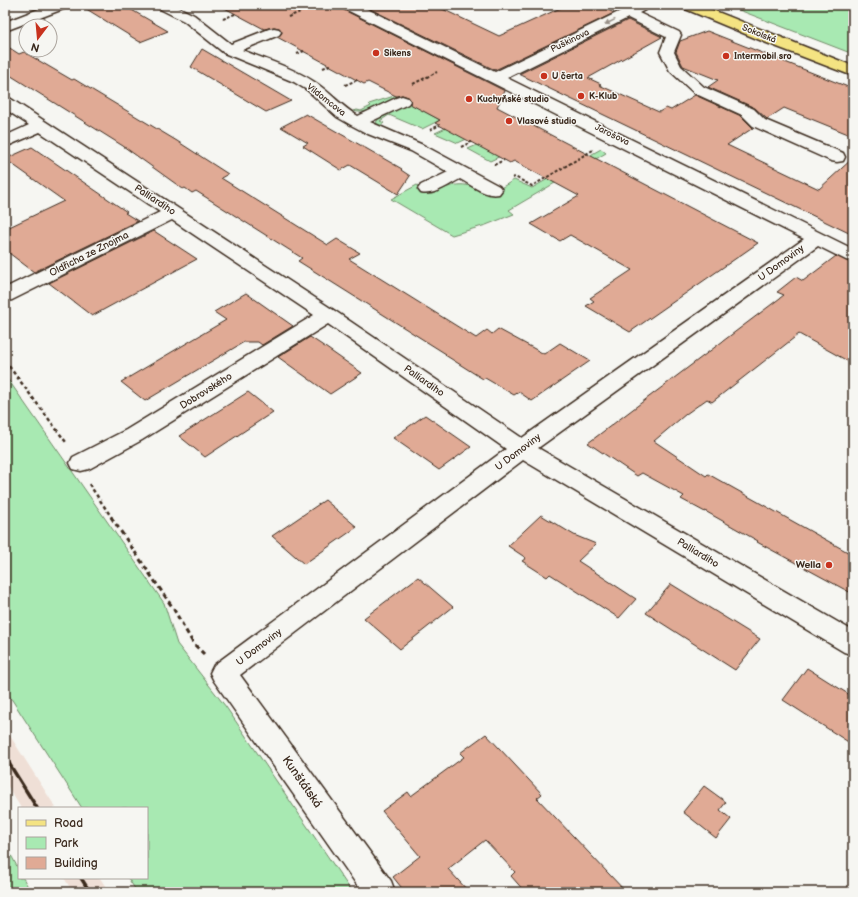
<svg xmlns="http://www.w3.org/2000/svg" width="858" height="897" viewBox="0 0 858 897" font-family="'Balsamiq Sans',sans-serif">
<rect width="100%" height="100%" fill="#f6f6f2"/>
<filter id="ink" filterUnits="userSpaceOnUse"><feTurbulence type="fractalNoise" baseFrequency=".025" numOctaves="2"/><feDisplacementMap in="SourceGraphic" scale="8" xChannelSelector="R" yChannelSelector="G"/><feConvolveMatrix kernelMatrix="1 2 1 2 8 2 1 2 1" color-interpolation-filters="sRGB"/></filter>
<g filter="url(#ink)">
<g fill="#efdfd6">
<path d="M5 728 56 808H21L5 782Z"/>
<path d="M64 878H100L109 892H73Z"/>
</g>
<g fill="#a8e9b2" stroke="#728a68">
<path d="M726 5H853V54Z"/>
<path d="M445 71 420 109 440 120 422 129 389 115 380 121 384 123 380 126 376 123 378 119 409 103 396 97C385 102 366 116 354 111L357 110 361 111 371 106 369 104 394 96Z"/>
<path d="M450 126 471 137 458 143 435 133Z"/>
<path d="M477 145 503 155 490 161 468 149Z"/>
<path d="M601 149 606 153 509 210 514 214 486 225 452 235 391 199 417 185 432 194C453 183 467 180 489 195L514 180 532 188Z"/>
<path d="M5 375 164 603 177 644 226 707 352 892H137L128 878H147V808H82L5 689Z"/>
<path d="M5 844 19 870V878H23L31 892H5Z"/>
</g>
<g fill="#e0aa95" stroke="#3b2a1e">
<path d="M80 5H123L168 31 140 42Z"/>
<path d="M219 5H340L342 9 505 91 497 107 758 243 630 332 586 306 594 301 590 298 632 270 570 235 560 241 531 224 579 196 514 161 510 163 435 123 440 120 410 104 411 100 408 97 402 95 396 96 368 82 364 84 277 37 282 33 279 28 274 27 264 29Z"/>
<path d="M362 5H434L499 36 567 5H599L614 13 495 70Z"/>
<path d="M628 20 662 37 588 78 601 84 599 85 659 112 666 108 671 110 695 95 741 116 753 128 727 145 819 189 853 158V235L519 74Z"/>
<path d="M707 31 853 89V136L784 108 767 119 755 108 708 87 718 80 683 66 676 52 680 41Z"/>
<path d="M5 45 19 54 24 52 72 80 74 79 177 141 228 174 221 178 328 245 337 239 360 253 349 259 476 338 487 330 492 334 498 329 544 354 560 343 590 361 532 401 519 392 514 395 485 378 483 379 445 355 446 354 298 261 302 258 196 191 192 193 185 188 183 189 123 146 5 72Z"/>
<path d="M202 49 291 101 266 112 191 67Z"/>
<path d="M306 114 402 169 401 170 410 176 398 194 350 165 341 170 303 146 308 143 281 127Z"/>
<path d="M32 147 127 212 125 213 138 221 34 272 5 250V229L64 201 5 159Z"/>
<path d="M154 231 197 259 92 316 49 283Z"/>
<path d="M836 256 853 263V364L799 334 712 402 707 399 686 414 654 441 706 476 708 474 853 555V594L757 542 758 541 705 511V512L681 499 684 496 642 473 637 476 588 443 784 295 777 292 796 277 803 281Z"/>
<path d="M246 293 293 326 262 345 258 342H244L145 401 121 382 226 320 214 312Z"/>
<path d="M310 337 322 345 362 373 330 394 278 357Z"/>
<path d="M248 392 273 412 205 457 179 436Z"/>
<path d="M425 415 471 447 439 470 393 438Z"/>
<path d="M325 500 357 527 304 564 272 536Z"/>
<path d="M541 515 574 535 596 544 578 561 636 599 619 618 550 574 547 577 522 561 526 558 508 546Z"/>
<path d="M418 577 453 607 400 649 364 618Z"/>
<path d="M671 584 760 639 735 670 646 613Z"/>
<path d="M807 668 853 697V745L783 700Z"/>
<path d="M486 734 542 794 537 798 626 892H525L511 876 515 872 485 840 448 869 469 892H405L393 877 420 856 382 811 408 792 411 796 464 757 460 753Z"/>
<path d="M704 786 726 802 720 810 731 819 716 838 683 812Z"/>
</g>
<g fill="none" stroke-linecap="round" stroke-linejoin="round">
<defs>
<g id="minor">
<path d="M49 5H68L66 8 5 31V22Z"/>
<path d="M156 5H174L194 15 231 44 269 29 274 28 279 29 281 32 279 35 242 50C266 60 294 68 316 83 331 93 342 107 358 116L396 98 402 96 408 98 410 101 408 104 370 122 423 145 499 186 502 190 499 194C485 197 472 185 460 179 448 185 434 196 421 193L418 189 421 185 448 172 411 151 368 134 351 125 337 117 307 90 294 82 224 53 184 21 158 8Z"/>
<path d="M341 5H359L495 72 633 5H648L647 9 639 13 679 32 681 35 674 52 681 66 704 87 754 109 765 120 843 153 845 157 843 161 837 162 831 161 753 126 742 115 694 93 670 71 660 52 666 37 628 18 507 78 853 249V262L846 260 818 246 538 448 853 631V655L844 652 523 460 240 675 391 881 395 892H362L214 681 210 673 214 665 506 449 328 324 142 440 89 469 81 471 73 469 70 463 73 457 126 430 314 315 172 220 12 300 5 302V288L160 212 40 132 5 147V136L29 125 5 109V97L11 99 335 311 522 438 804 239 343 8Z"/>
</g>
<path id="major" d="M681 5H700L853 66V76L767 43 683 8Z"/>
</defs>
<use href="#minor" stroke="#3b2a1e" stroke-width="3"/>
<use href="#major" stroke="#3b2a1e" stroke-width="3"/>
<g stroke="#3b2a1e" stroke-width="2" stroke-dasharray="3 2" stroke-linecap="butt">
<path d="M302 5 308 8"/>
<path d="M320 5 327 8"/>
<path d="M288 17 318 5"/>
<path d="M223 19 235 14"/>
<path d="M297 54 304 51"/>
<path d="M323 68 330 65"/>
<path d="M413 84 437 72"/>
<path d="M345 85 357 80"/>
<path d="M430 130 440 125"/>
<path d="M461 147 471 142"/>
<path d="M494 165 504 160"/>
<path d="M512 178 515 177 532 186 593 150"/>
</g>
<g stroke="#3b2a1e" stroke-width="2.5" stroke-dasharray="3.5 3" stroke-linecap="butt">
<path d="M5 361 66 442"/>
<path d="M89 484 112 518"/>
</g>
<path stroke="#3b2a1e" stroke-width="3" stroke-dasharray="5 3.5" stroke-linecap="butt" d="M111 517 173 608 193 643 204 654"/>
<use href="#minor" fill="#f6f6f2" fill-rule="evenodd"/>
<use href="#major" fill="#f4e382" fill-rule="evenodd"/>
<g stroke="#3b2a1e" stroke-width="3.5">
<path d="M5 757 37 808"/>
<path d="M81 878 90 892"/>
</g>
</g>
<defs><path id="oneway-solid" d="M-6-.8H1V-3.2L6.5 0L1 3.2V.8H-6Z"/></defs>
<use fill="#989088" href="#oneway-solid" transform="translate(610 22) rotate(154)"/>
</g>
<g fill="#c8321e" stroke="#f6f6f2" stroke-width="1.5">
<circle cx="376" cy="53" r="4"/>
<circle cx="726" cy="56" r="4"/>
<circle cx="544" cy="76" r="4"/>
<circle cx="581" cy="96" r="4"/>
<circle cx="469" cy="99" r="4"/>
<circle cx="509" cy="121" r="4"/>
<circle cx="829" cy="565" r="4"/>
</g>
<g text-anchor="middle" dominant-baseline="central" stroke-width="3" stroke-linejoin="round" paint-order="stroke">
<g font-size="9" fill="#3b2a1e" stroke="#f6f6f2">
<text transform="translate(759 34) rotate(22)">Sokolská</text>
<text transform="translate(570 41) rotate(-26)">Puškinova</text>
<text transform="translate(326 100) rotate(38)">Vildomcova</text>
<text transform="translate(612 135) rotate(26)">Jarošova</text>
</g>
<g font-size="9" font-weight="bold" fill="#3b2a1e" stroke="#f6f6f2" text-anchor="start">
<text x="384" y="53">Sikens</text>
<text x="734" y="56">Intermobil sro</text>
<text x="552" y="76">U čerta</text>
<text x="589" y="96">K-Klub</text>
<text x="477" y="99">Kuchyňské studio</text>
<text x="517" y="121">Vlasové studio</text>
</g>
<g font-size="10" fill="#3b2a1e" stroke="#f6f6f2">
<text transform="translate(155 200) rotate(33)">Palliardiho</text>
<text transform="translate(89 254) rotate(-27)">Oldřicha ze Znojma</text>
<text transform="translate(781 263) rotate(-36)">U Domoviny</text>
<text transform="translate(424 381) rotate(35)">Palliardiho</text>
<text transform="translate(206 391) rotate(-32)">Dobrovského</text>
<text transform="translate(518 452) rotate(-37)">U Domoviny</text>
<text transform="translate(698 553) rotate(31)">Palliardiho</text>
<text transform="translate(259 647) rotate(-37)">U Domoviny</text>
</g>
<g font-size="10" font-weight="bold" fill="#3b2a1e" stroke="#f6f6f2" text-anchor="end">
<text x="821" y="565">Wella</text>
</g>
<g font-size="12" fill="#3b2a1e" stroke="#f6f6f2">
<text transform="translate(302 782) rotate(55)">Kunštátská</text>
</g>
</g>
<rect width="858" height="897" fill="none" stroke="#f6f6f2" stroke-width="20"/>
<rect x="10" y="10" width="838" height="877" fill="none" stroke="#3b2a1e" stroke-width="1.5" filter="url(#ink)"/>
<rect x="18" y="807" width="130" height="72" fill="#f6f6f2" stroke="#aba49d"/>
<rect x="26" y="820" width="20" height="6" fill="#f4e382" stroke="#aba49d"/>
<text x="54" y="827" font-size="12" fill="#3b2a1e">Road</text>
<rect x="26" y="837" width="20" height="12" fill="#a8e9b2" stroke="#aba49d"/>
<text x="54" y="847" font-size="12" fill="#3b2a1e">Park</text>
<rect x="26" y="857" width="20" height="12" fill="#e0aa95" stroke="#aba49d"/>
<text x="54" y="867" font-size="12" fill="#3b2a1e">Building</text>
<g transform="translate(38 38) rotate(196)"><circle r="19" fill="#f6f6f2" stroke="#aba49d"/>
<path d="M0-3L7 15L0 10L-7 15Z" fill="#c8321e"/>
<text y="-6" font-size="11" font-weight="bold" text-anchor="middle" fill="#3b2a1e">N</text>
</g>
</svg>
